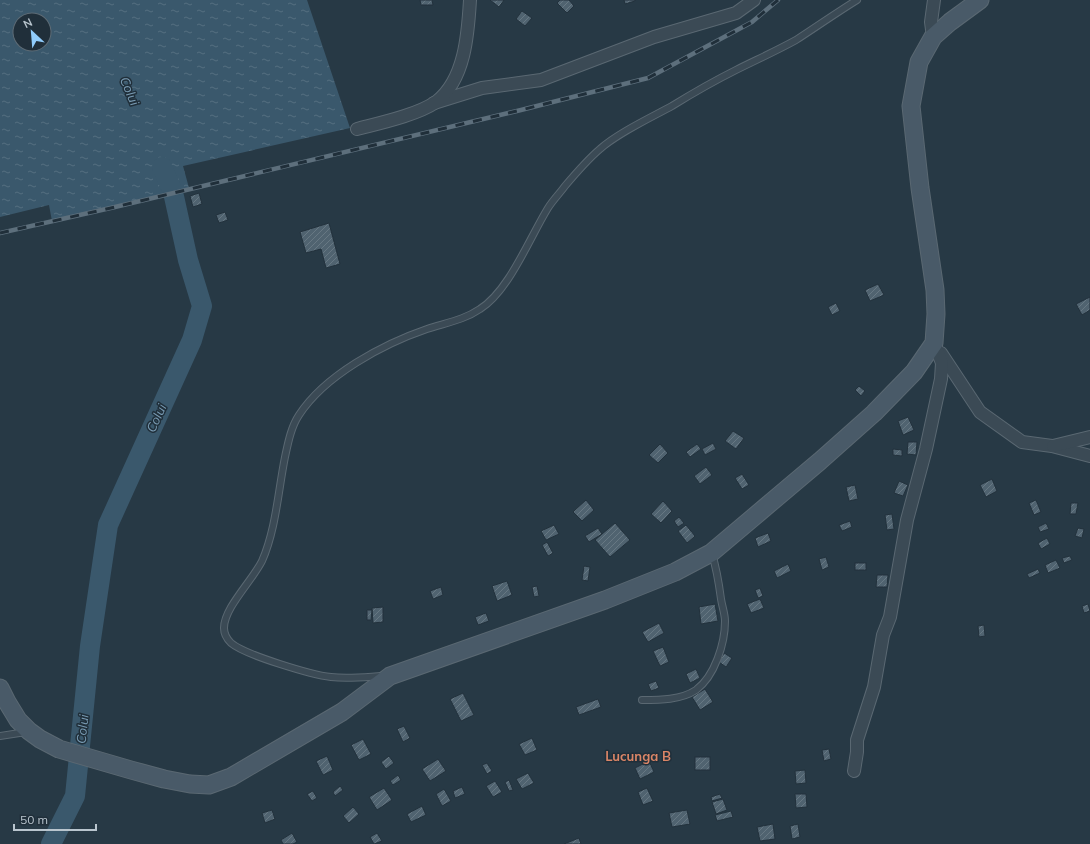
<svg xmlns="http://www.w3.org/2000/svg" width="1090" height="844" viewBox="0 0 1090 844" font-family="Mulish,sans-serif">
<defs>
<pattern id="water-ripples" width="26" height="14" patternUnits="userSpaceOnUse"><rect width="26" height="14" fill="#3a586c"/><path d="M2 4q2-2 4 0t4 0M15 11q2-2 4 0t4 0" fill="none" stroke="#546e80"/></pattern>
<pattern id="building-hatch" width="6" height="6" patternUnits="userSpaceOnUse"><rect width="6" height="6" fill="#506370"/><path d="M-1 1l2-2M0 6l6-6M5 7l2-2" fill="none" stroke="#677883"/></pattern>
</defs>
<rect width="100%" height="100%" fill="#273945"/>
<path fill="url(#water-ripples)" fill-rule="evenodd" d="M0 0H307L350 128 183 166 189 188 52 221 49 205 0 217ZM20 20H44V44H20Z"/>
<g fill="none" stroke-linecap="round" stroke-linejoin="round">
<path stroke="#3a586c" stroke-width="20" d="M51 844 75 796 90 646 108 525 192 340 202 306 188 260 173 192 162 167"/>
</g>
<g fill="url(#building-hatch)" stroke="#22313c">
<path d="M420 0H432L433 5H421Z"/>
<path d="M490 0H504L499 7Z"/>
<path d="M560 0H569L574 6 567 13 557 3Z"/>
<path d="M624 0H635V1L625 4Z"/>
<path d="M522 11 532 18 525 26 516 19Z"/>
<path d="M199 193 202 204 193 207 190 196Z"/>
<path d="M225 212 228 220 219 223 216 215Z"/>
<path d="M329 223 340 264 326 268 321 249 306 253 300 232Z"/>
<path d="M878 284 884 295 870 301 865 290Z"/>
<path d="M1090 297V310L1082 315 1076 304Z"/>
<path d="M836 303 840 311 832 315 828 307Z"/>
<path d="M859 386 865 391 861 396 855 390Z"/>
<path d="M908 417 914 430 903 435 898 421Z"/>
<path d="M733 431 744 438 736 449 725 441Z"/>
<path d="M908 442H917L916 455 907 454Z"/>
<path d="M713 443 716 449 705 455 702 449Z"/>
<path d="M660 444 668 453 658 463 649 455Z"/>
<path d="M697 444 701 449 690 457 686 452Z"/>
<path d="M893 449 902 450V456L893 455Z"/>
<path d="M706 467 712 475 700 484 694 476Z"/>
<path d="M742 474 749 485 742 489 735 478Z"/>
<path d="M992 479 997 491 986 497 980 485Z"/>
<path d="M899 481 908 485 903 496 894 493Z"/>
<path d="M855 485 858 499 849 501 846 487Z"/>
<path d="M586 500 594 510 582 521 573 512Z"/>
<path d="M1036 500 1041 512 1034 515 1029 503Z"/>
<path d="M663 501 672 511 661 523 651 514Z"/>
<path d="M1071 503H1078L1076 514H1070Z"/>
<path d="M892 514 894 529 887 530 885 515Z"/>
<path d="M679 517 684 523 678 527 674 521Z"/>
<path d="M850 521 852 527 842 531 839 525Z"/>
<path d="M615 523 630 540 610 557 595 540Z"/>
<path d="M1046 523 1049 529 1040 532 1038 527Z"/>
<path d="M554 525 559 534 546 540 541 531Z"/>
<path d="M686 525 695 536 687 543 678 531Z"/>
<path d="M598 528 602 534 589 542 585 536Z"/>
<path d="M1078 528 1084 529 1082 538 1075 536Z"/>
<path d="M768 533 771 541 758 547 755 538Z"/>
<path d="M1047 538 1050 544 1041 549 1038 543Z"/>
<path d="M547 542 553 553 548 556 542 545Z"/>
<path d="M1070 556 1072 560 1064 563 1062 558Z"/>
<path d="M826 557 829 567 822 570 819 559Z"/>
<path d="M1056 560 1060 568 1048 573 1045 565Z"/>
<rect x="855" y="563" width="11" height="7"/>
<path d="M788 564 791 571 777 578 774 571Z"/>
<path d="M584 566 590 567 588 581 582 580Z"/>
<path d="M1038 569 1040 573 1029 578 1027 574Z"/>
<path d="M877 575H888L887 587H876Z"/>
<path d="M507 581 512 595 497 601 492 586Z"/>
<path d="M537 586 539 596 534 597 532 587Z"/>
<path d="M441 587 443 595 433 599 430 591Z"/>
<path d="M760 588 763 596 758 598 755 590Z"/>
<path d="M760 599 764 608 751 613 747 604Z"/>
<path d="M715 604 718 621 701 624 699 607Z"/>
<path d="M1088 604 1090 611 1084 613 1082 606Z"/>
<path d="M383 607V622L373 623 372 608Z"/>
<path d="M367 610H372L371 620H367Z"/>
<path d="M486 613 489 621 478 625 475 617Z"/>
<path d="M659 623 664 633 648 642 642 632Z"/>
<path d="M984 625 985 636 979 637 978 626Z"/>
<path d="M663 647 669 662 660 666 653 651Z"/>
<path d="M724 653 732 658 726 667 719 662Z"/>
<path d="M696 669 700 678 690 683 686 674Z"/>
<path d="M656 681 659 688 651 691 648 684Z"/>
<path d="M705 689 713 702 700 710 692 697Z"/>
<path d="M463 693 474 715 461 721 450 699Z"/>
<path d="M598 699 601 707 579 715 576 707Z"/>
<path d="M404 726 410 738 403 742 397 729Z"/>
<path d="M532 738 537 750 525 755 519 744Z"/>
<path d="M363 739 371 754 359 760 351 745Z"/>
<path d="M829 749 831 759 824 761 822 750Z"/>
<path d="M327 756 333 770 323 775 316 761Z"/>
<path d="M389 756 394 763 386 769 381 762Z"/>
<rect x="695" y="757" width="15" height="13"/>
<path d="M438 759 446 771 430 781 422 769Z"/>
<path d="M649 761 654 772 640 779 635 768Z"/>
<path d="M487 763 492 771 487 774 482 765Z"/>
<path d="M805 770 806 783 796 784 795 771Z"/>
<path d="M528 773 534 783 522 789 516 779Z"/>
<path d="M398 775 401 780 393 785 390 781Z"/>
<path d="M509 780 513 790 509 791 505 782Z"/>
<path d="M495 781 502 792 493 797 486 786Z"/>
<path d="M340 786 343 790 335 796 333 792Z"/>
<path d="M462 787 465 794 455 798 453 791Z"/>
<path d="M384 788 392 800 377 810 369 797Z"/>
<path d="M647 788 653 801 643 805 638 792Z"/>
<path d="M444 789 451 801 442 806 436 794Z"/>
<path d="M313 791 317 798 312 801 307 794Z"/>
<path d="M720 794 722 798 712 801 711 797Z"/>
<path d="M795 794H806L807 807 796 808Z"/>
<path d="M723 799 727 810 716 814 712 802Z"/>
<path d="M422 806 426 815 411 822 407 814Z"/>
<path d="M353 807 359 814 349 823 343 816Z"/>
<path d="M272 810 275 819 265 823 262 813Z"/>
<path d="M687 810 690 824 672 827 669 813Z"/>
<path d="M731 811 733 817 717 821 715 815Z"/>
<path d="M773 824 775 839 760 841 757 827Z"/>
<path d="M798 824 800 837 792 839 790 826Z"/>
<path d="M292 833 297 842 293 844H283L281 840Z"/>
<path d="M377 833 382 841 374 844 370 837Z"/>
<path d="M579 838 581 844H564Z"/>
</g>
<g fill="none" stroke-linecap="round" stroke-linejoin="round">
<defs>
<g id="lane">
<path d="M382 676C365 677 348 679 331 677 312 675 245 655 231 643 227 639 224 634 224 628 224 608 252 581 262 561 276 529 278 492 285 457 288 443 291 427 299 415 325 375 383 344 427 329 445 323 464 320 480 309 509 291 530 237 548 208 553 200 560 193 565 186 576 173 587 160 600 149 618 133 650 118 672 106 693 93 714 81 736 70 756 60 776 51 796 40 816 27 836 13 857 0"/>
<path d="M642 700C660 700 681 700 696 690 715 676 725 643 725 621 725 614 722 606 721 599 719 584 717 570 712 554"/>
<path d="M0 736 26 732"/>
</g>
<g id="street">
<path d="M933 37 931 22 934 0"/>
<path d="M434 103 482 88 541 80 654 37 736 13 754 0"/>
<path d="M357 129C380 123 417 115 436 102 465 80 468 34 470 0"/>
<path d="M941 353 980 412 1022 442 1052 446 1090 456"/>
<path d="M1053 446 1090 437"/>
<path d="M854 771 857 752V740L874 687 883 635 890 617 907 520 926 449 941 379 942 363 934 343"/>
</g>
<path id="secondary" d="M0 688 7 702 18 720 29 731 40 739 59 749 131 770 164 779 190 784 209 785 231 777 342 712 390 676 605 600 675 572 711 553 820 461 874 413 914 372 934 343 936 314 935 290 920 188 911 106 919 62 933 37 950 22 980 0"/>
</defs>
<use href="#lane" stroke="#5a6872" stroke-width="8"/>
<use href="#street" stroke="#5a6872" stroke-width="14"/>
<use href="#secondary" stroke="#5a6872" stroke-width="19"/>
<use href="#lane" stroke="#3b4a55" stroke-width="6"/>
<use href="#street" stroke="#3b4a55" stroke-width="12"/>
<use href="#secondary" stroke="#495a68" stroke-width="17"/>
<defs>
<path id="rail" d="M0 233 115 207 521 110 648 78 752 22 778 0"/>
</defs>
<use href="#rail" stroke="#5d6f7c" stroke-width="4.5"/>
<use href="#rail" stroke="#202f3a" stroke-width="3" stroke-dasharray="9" stroke-linecap="butt"/>
</g>
<g text-anchor="middle" dominant-baseline="central" stroke-width="3" stroke-linejoin="round" paint-order="stroke">
<g font-size="13" font-style="italic" fill="#789ab2" stroke="#202f3a">
<text transform="translate(130 91) rotate(67)">Colui</text>
<text transform="translate(156 418) rotate(-65)">Colui</text>
<text transform="translate(82 729) rotate(-84)">Colui</text>
</g>
<g font-size="13" font-weight="bold" fill="#db8667" stroke="#202f3a">
<text x="638" y="756">Lucunga B</text>
</g>
</g>
<g transform="translate(32 32) rotate(334)"><circle r="19" fill="#202f3a" stroke="#5d6b75"/>
<path d="M0-3L7 15L0 10L-7 15Z" fill="#90ccfc"/>
<text y="-6" font-size="11" font-weight="bold" text-anchor="middle" fill="#b9c5ce">N</text>
</g>
<path d="M14 824v6h82v-6" fill="none" stroke="#b9c5ce" stroke-width="2"/>
<text x="20" y="824" font-size="12" fill="#b9c5ce" stroke="#202f3a" stroke-width="3" paint-order="stroke">50 m</text>
</svg>
